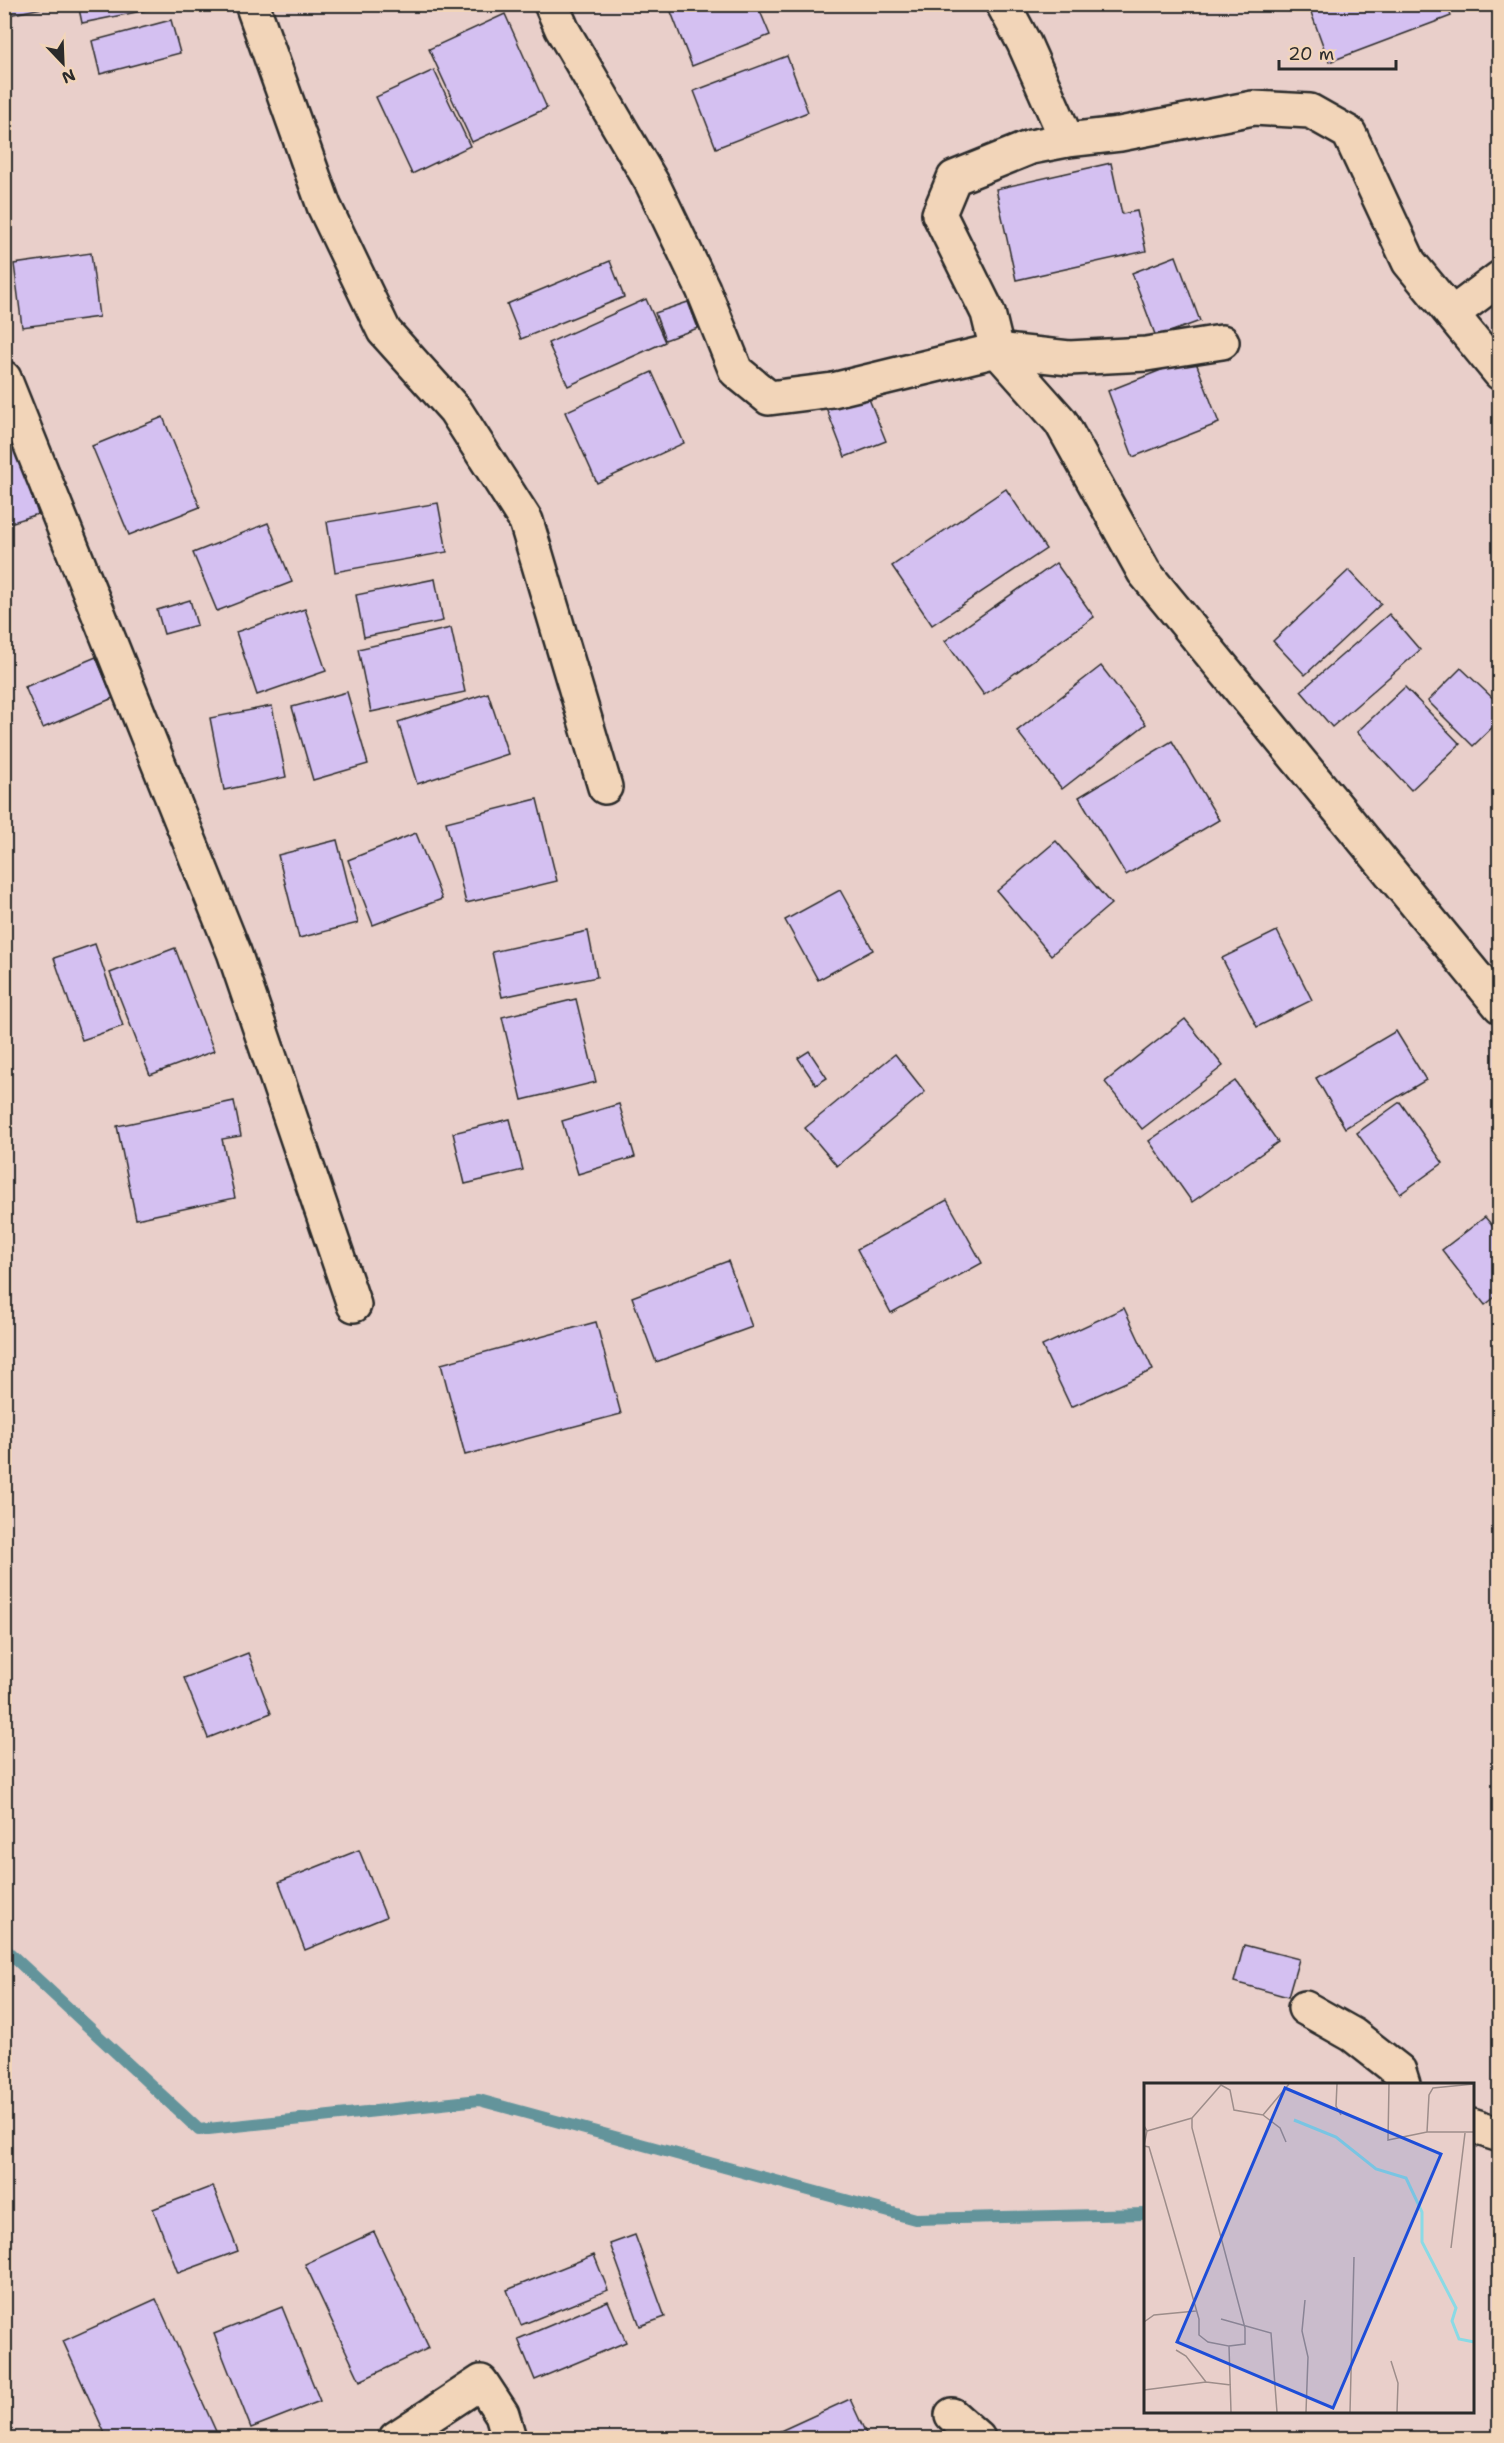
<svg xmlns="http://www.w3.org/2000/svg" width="1504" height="2443" viewBox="0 0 1504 2443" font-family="'Shantell Sans',sans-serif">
<rect width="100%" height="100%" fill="#e9cfca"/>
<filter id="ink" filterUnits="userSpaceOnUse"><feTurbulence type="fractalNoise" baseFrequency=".0167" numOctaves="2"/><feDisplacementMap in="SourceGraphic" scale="12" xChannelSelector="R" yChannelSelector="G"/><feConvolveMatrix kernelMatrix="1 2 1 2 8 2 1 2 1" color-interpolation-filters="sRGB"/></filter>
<g filter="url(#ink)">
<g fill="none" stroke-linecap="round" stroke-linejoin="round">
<path stroke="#64949b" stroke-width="12" d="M4 1948 199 2130 479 2100 915 2219 1146 2214"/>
</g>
<g fill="#d4c0f1" stroke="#2b2b2b" stroke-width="1.5">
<path d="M4 4H41L42 8 4 16Z"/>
<path d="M78 4H156L157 8 82 23Z"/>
<path d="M668 4H757L770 35 692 66Z"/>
<path d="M1308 4H1447L1451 16 1329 62Z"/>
<path d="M505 14 547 108 472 142 429 49Z"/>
<path d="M171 20 180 53 100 74 92 41Z"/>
<path d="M787 56 808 112 716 148 694 91Z"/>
<path d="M434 70 470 146 412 174 376 97Z"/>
<path d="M1111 163 1122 214 1137 211 1146 251 1016 280 996 189Z"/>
<path d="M91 253 99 317 22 327 14 264Z"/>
<path d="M1176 256 1200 321 1156 337 1132 273Z"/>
<path d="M610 261 624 297 521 339 507 304Z"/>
<path d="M646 299 665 342 568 386 548 343Z"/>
<path d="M688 302 698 328 665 340 655 313Z"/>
<path d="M1194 357 1219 423 1133 457 1108 391Z"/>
<path d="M652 372 684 443 597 483 565 412Z"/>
<path d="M865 389 886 441 845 457 825 405Z"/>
<path d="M163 417 200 507 129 535 92 446Z"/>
<path d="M11 435 38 514 4 525V437Z"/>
<path d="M1006 489 1046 549 932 625 892 566Z"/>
<path d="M438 503 447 552 335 572 327 522Z"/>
<path d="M268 523 292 582 217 611 193 553Z"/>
<path d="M1056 563 1094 617 984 695 945 641Z"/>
<path d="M1349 570 1381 604 1305 675 1273 641Z"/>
<path d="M435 579 443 621 364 637 356 595Z"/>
<path d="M190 600 197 625 164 634 157 610Z"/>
<path d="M305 609 326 671 257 695 236 632Z"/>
<path d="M1389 614 1420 650 1332 727 1301 691Z"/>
<path d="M451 628 465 692 371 712 358 649Z"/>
<path d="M96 657 113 698 43 728 25 687Z"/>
<path d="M1101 666 1146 724 1062 789 1017 731Z"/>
<path d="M1461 668 1500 705V720L1473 746 1428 701Z"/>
<path d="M1405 687 1460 744 1411 790 1357 732Z"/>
<path d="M347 692 368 764 313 780 292 707Z"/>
<path d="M488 693 508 754 417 784 398 722Z"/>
<path d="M272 706 286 777 224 790 210 718Z"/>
<path d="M1172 741 1219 820 1126 875 1079 797Z"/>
<path d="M537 799 557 881 466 903 446 822Z"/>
<path d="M416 833 442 899 373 925 348 860Z"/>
<path d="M337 840 358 923 299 938 278 855Z"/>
<path d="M1056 841 1111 904 1051 955 997 891Z"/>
<path d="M840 890 873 950 818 980 785 920Z"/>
<path d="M588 931 597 977 502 997 492 952Z"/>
<path d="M1277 931 1312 1000 1257 1027 1222 958Z"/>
<path d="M95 944 123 1026 82 1040 54 958Z"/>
<path d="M175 948 214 1051 150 1075 110 973Z"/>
<path d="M576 999 596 1082 522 1100 502 1017Z"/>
<path d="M1185 1019 1223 1066 1142 1129 1105 1082Z"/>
<path d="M1396 1031 1426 1080 1345 1128 1316 1078Z"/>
<path d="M809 1051 827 1078 816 1085 798 1058Z"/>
<path d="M895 1054 925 1092 837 1166 805 1128Z"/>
<path d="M1235 1081 1278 1142 1192 1202 1149 1141Z"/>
<path d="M234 1101 241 1136 222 1139 235 1198 136 1219 117 1126Z"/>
<path d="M1400 1102 1443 1163 1400 1194 1357 1133Z"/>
<path d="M619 1104 635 1157 578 1174 562 1121Z"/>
<path d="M510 1119 523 1170 465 1184 453 1133Z"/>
<path d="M947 1200 982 1263 891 1313 857 1249Z"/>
<path d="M1485 1217 1500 1235V1293L1485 1305 1442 1250Z"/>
<path d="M728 1261 752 1327 656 1362 632 1297Z"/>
<path d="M1124 1308 1153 1370 1071 1407 1042 1346Z"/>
<path d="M596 1322 621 1414 465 1455 441 1364Z"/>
<path d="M248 1653 271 1713 208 1738 184 1678Z"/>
<path d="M359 1850 386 1917 305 1950 279 1882Z"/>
<path d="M1244 1945 1299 1959 1288 1997 1234 1982Z"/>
<path d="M213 2186 238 2251 178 2273 153 2209Z"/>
<path d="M374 2232 429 2348 360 2381 305 2264Z"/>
<path d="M635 2235 665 2317 640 2326 610 2244Z"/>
<path d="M594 2255 608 2290 521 2325 507 2290Z"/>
<path d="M156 2299 219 2438H107L63 2341Z"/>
<path d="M608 2301 626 2342 535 2380 518 2339Z"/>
<path d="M282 2307 320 2401 251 2428 214 2334Z"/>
<path d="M850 2399 868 2438H765Z"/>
</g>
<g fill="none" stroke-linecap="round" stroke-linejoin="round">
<defs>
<g id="minor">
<path d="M252 4 324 206 384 331 455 410 526 521 605 787"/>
<path d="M551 4 562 29 652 183 703 289 736 371 769 398 833 390 997 350 1069 358 1146 354 1222 342"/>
<path d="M1003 4 1024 43 1067 140 1120 134 1253 108 1310 111 1349 133 1409 262 1500 373"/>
<path d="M1067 140 1031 147 954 178 939 214 988 313 997 350 1061 422 1144 572 1500 1006"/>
<path d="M1452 314 1500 278"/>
<path d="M4 378 234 952 354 1305"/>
<path d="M1305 2008 1353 2035 1399 2071 1403 2084"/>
<path d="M1472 2126 1500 2135"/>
<path d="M952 2415 978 2438"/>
<path d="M396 2438 481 2382 502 2414 509 2438"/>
</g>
</defs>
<use href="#minor" stroke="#2b2b2b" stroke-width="38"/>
<use href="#minor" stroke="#f2d5b9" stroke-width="33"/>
</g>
</g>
<g transform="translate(1144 2083)">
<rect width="330" height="330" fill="#e9cfca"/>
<path fill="none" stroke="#8adae5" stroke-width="3" d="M150 37 192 54 232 86 262 95 278 129V159L312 225 308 238 315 256 330 259"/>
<path fill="none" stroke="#9d8d8a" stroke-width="1.5" d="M193 1 192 23 197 32M245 1 244 57 283 49H330M119 32 136 45 142 59M0 43 3 48 0 62M3 48 48 35M283 49 285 12 289 5 330 1M0 63 5 64 21 118 55 236V252L64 259 85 263 87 329M307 165 321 50M161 217 158 248 164 274 162 329M77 236 127 250 133 329M0 239 10 232 52 228M85 263 101 261V245L48 45V35L77 2 86 7 90 27 119 32 145 1M32 267 42 273 62 299M247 278 254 300 253 329M0 307 62 299 87 302M206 329 210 174"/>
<path fill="#1d4ed8" fill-opacity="0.15" stroke="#1d4ed8" stroke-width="3" d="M141 5 297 71 189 325 33 259Z"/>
<rect width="330" height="330" fill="none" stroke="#2b2b2b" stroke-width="3"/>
</g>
<rect width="1504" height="2443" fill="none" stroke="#f2d5b9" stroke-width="24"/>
<rect x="12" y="12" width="1480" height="2419" fill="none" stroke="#2b2b2b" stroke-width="2" filter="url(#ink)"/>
<g transform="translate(63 63) rotate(157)" stroke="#f2d5b9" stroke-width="4.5" paint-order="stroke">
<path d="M0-4.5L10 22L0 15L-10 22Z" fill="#2b2b2b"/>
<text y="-9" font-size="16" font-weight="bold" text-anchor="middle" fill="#2b2b2b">N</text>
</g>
<path d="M1279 60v9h117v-9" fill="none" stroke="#2b2b2b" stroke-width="3"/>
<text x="1288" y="60" font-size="18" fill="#2b2b2b" stroke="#f2d5b9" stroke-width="4.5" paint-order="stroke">20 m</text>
</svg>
